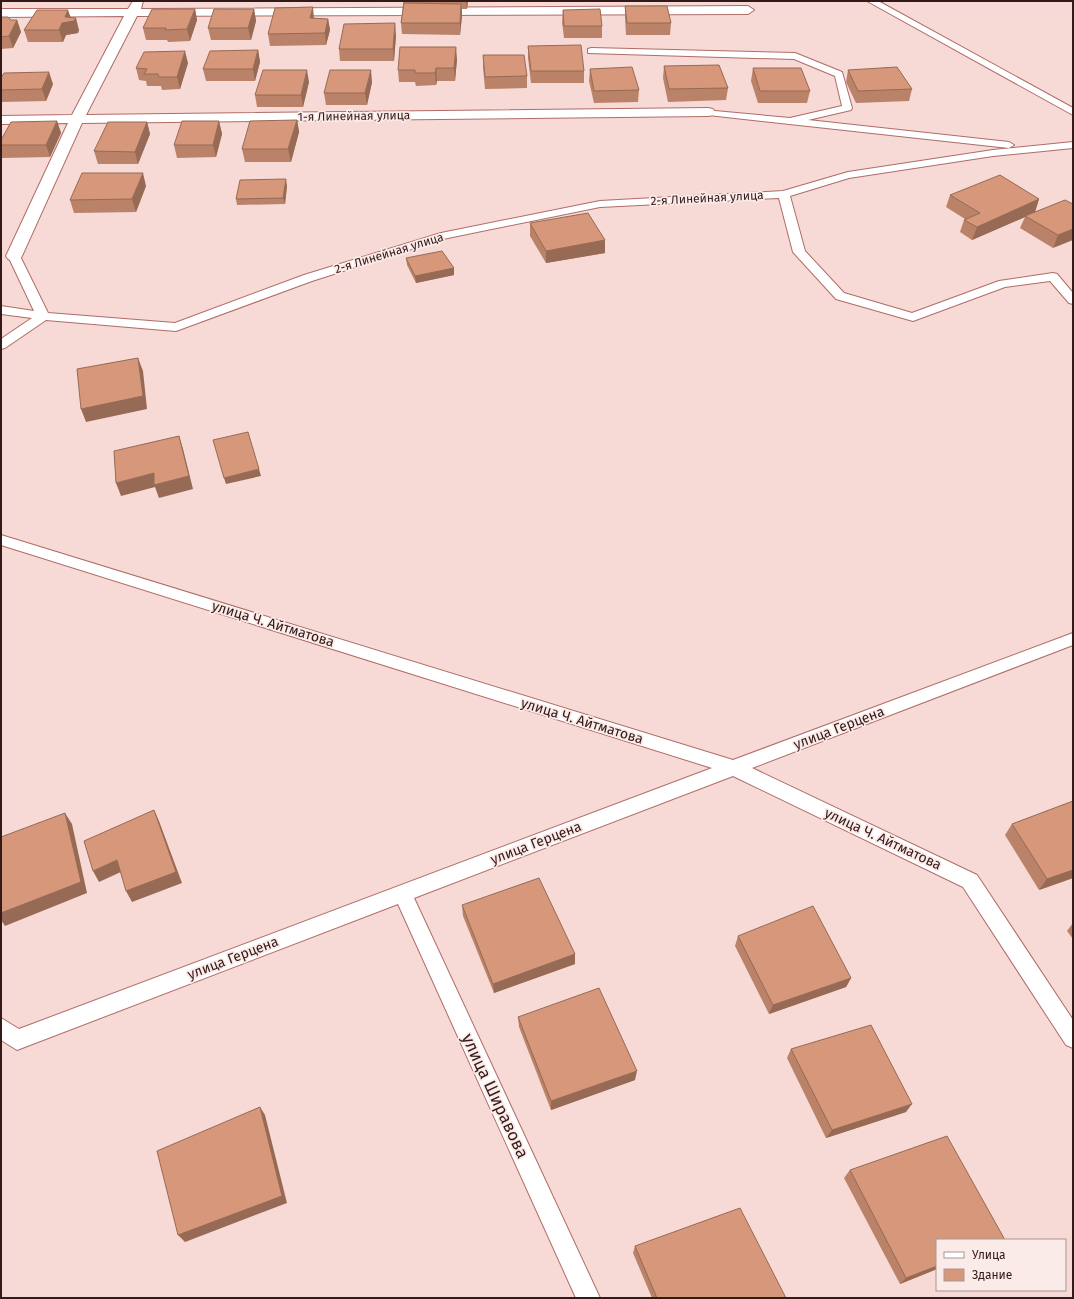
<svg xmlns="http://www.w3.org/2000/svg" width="1074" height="1299" viewBox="0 0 1074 1299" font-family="'Fira Sans',sans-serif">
<rect width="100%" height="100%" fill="#f7d9d5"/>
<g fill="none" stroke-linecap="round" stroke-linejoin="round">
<defs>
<g id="lane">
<path d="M867 1H878L1073 108V115Z"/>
<path d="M591 48 795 53 842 72 852 108 851 110 808 120 1009 142 1014 145 1009 148 708 115 703 112 704 110 790 118 842 106 835 76 794 59 588 53V49Z"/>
<path d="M1073 142V148L993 156 849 178 790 196 805 251 844 293 912 313 999 281 1053 273 1057 274 1073 293V304L1069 303 1050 281 1005 287 913 321 836 299 793 252 779 198 600 207 443 239 312 281 176 331 46 320 5 348 1 349V339L32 318 1 314V306L34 311 8 256 14 253 20 256 48 313 175 323 304 275 441 233 600 201 783 191 848 172 993 150Z"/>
<path d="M1 535 733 760 1073 633V645L752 768 977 875 1073 1020V1048L1066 1045 963 887 733 776 414 898 600 1298H576L398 904 17 1050 1 1040V1018L19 1029 712 768 1 545Z"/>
</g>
<path id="street" d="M133 1H143L141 9 748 6 754 10 748 14 137 16 86 115 708 108 713 109 715 112 713 115 708 116 82 123 22 256 20 259 14 261 8 259 6 256 68 123 1 124V116L72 115 124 16 1 17V9H128Z"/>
</defs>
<use href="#lane" stroke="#b06c67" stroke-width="2"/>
<use href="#street" stroke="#b06c67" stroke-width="2"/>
<use href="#lane" fill="#fff" fill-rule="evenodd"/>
<use href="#street" fill="#fff" fill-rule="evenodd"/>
</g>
<g fill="#b98269">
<path d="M403 1H468L467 9H462V16L460 35 402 34 401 23 403 5Z"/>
<path d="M625 6 671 23 670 35H626L625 18Z"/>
<path d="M195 9 197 20 190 41 168 42 167 40H146L143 28Z"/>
<path d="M254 9 256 21 251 40H211L208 28Z"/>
<path d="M563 10 602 26V38H564L562 22Z"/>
<path d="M1 17 11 20H17L21 32 13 48 1 49Z"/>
<path d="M70 17 79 30 78 33 66 35 63 42H28L24 30Z"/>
<path d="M314 18 328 19 330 30 326 45 270 46 268 34Z"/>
<path d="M396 35 394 61H340L339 49Z"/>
<path d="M528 46 584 71V83H531L528 58Z"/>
<path d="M258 50 260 62 255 81H206L203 69Z"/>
<path d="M483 55 527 76V88L485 89 483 67Z"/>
<path d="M457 59 455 81H437L436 85 416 86 415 82H399L398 70Z"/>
<path d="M188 63 180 89 162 90 161 86H147L146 81 139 80 136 68Z"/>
<path d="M664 66 728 88 726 100 668 102 663 78Z"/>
<path d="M753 68 810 91 807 103H758L751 81Z"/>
<path d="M590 69 639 90 638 102 594 103 589 81Z"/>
<path d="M848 70 912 89 909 101 856 103 846 82Z"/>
<path d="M1 78 53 84 46 101 1 102Z"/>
<path d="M309 82 303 107H257L255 95Z"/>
<path d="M372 82 367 105H326L324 93Z"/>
<path d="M297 120 299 132 291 162H245L242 149Z"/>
<path d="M57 121 61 133 50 157 2 158 1 154V140Z"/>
<path d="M219 121 222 134 216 157 177 158 174 145Z"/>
<path d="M147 122 150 134 138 164H98L94 151Z"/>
<path d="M146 186 136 212 74 213 70 200Z"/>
<path d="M287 186 285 204 237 205 236 199Z"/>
<path d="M950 195 1039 199 1035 212 1073 204 1053 248 1020 228 1025 217 972 240 960 232 964 220 965 219 946 207Z"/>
<path d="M530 223 605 240V253L546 263 530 236Z"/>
<path d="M406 258 454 268V275L416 283 407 265Z"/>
<path d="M1073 801V878L1039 890 1005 835 1012 824Z"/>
<path d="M462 905 575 954V964L494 993 463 916Z"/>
<path d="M1073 923V939L1067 931Z"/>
<path d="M738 936 851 978 846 987 769 1014 735 946Z"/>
<path d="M518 1017 635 1080 551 1110 519 1027Z"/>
<path d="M791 1049 906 1112 826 1138 787 1058Z"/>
<path d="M850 1170 937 1240V1269L900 1284 844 1178Z"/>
<path d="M635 1246 786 1298H652L633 1253Z"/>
</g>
<g fill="#966a55">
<path d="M466 1H468L467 9Z"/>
<path d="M461 4 462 16 460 35V23Z"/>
<path d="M313 7 314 19 310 18Z"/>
<path d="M195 9 197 20 190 41 187 29Z"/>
<path d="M254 9 256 21 251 40 248 28Z"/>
<path d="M68 10 72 21 76 18 79 30 78 33 66 35 63 42 59 30Z"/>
<path d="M328 19 330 30 326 45 325 33Z"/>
<path d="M17 20 21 32 13 48 9 36Z"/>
<path d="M395 23 396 35 394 61 393 49Z"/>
<path d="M456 47 457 59 455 81 454 68Z"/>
<path d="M258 50 260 62 255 81 253 69Z"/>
<path d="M185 51 188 63 180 89 177 77Z"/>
<path d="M436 68 437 81 436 85 435 73Z"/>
<path d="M307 70 309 82 303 107 301 95Z"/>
<path d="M371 70 372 82 367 105 365 93Z"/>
<path d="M49 72 53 84 46 101 42 89Z"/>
<path d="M297 120 299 132 291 162 288 149Z"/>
<path d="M57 121 61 133 50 157 46 145Z"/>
<path d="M219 121 222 134 216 157 213 145Z"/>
<path d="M147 122 150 134 138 164 135 152Z"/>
<path d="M143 173 146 186 136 212 132 199Z"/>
<path d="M286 179 287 186 285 204 283 198Z"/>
<path d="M1039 199 1035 212 1025 216V217L972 240 977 227Z"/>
<path d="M1073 229V240L1053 248 1058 235Z"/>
<path d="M605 240V253L546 263V251Z"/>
<path d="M454 268V275L416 283 415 276Z"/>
<path d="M138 358 143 371 147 409 86 422 81 409Z"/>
<path d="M179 436 183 449 193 489 159 498 155 487 121 496 116 483 154 473Z"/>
<path d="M259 469 261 476 226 484 224 478Z"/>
<path d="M154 810 159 821 182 883 132 902 126 891Z"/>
<path d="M65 813 72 824 87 893 5 926 1 920V913Z"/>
<path d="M117 860 123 871 99 882 93 871Z"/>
<path d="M1073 870V878L1039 890 1047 879Z"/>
<path d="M575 954V964L494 993 493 984Z"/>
<path d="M851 978 846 987 769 1014 773 1005Z"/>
<path d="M637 1071 635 1080 551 1110V1101Z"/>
<path d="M912 1104 906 1112 826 1138 832 1130Z"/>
<path d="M260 1107 265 1115 287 1203 185 1242 178 1235Z"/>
<path d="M937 1266V1269L900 1284 906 1278Z"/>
</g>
<g fill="#d7977a" stroke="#966a55">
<path d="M404 3 461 4 460 23H401Z"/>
<path d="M625 6H667L671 23H627Z"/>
<path d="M313 7 310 18 328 19 325 33 268 34 275 8Z"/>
<path d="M152 9H195L187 29 165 30 166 28H143Z"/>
<path d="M214 9H254L248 28H208Z"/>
<path d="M600 9 602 26H564L563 10Z"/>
<path d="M37 10H68L65 17 76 18 74 21 62 23 59 30H24Z"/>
<path d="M1 17H8L11 20H17L9 36 1 37Z"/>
<path d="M395 23 393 49H339L344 24Z"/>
<path d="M581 45 584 71H531L528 46Z"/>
<path d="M400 47H456L454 68H436L435 73H415V70H398Z"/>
<path d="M258 50 253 69H203L210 51Z"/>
<path d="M185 51 177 77H159L158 74H144L147 69 136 68 144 52Z"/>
<path d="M483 55H524L527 76 485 77Z"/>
<path d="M719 65 728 88 669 89 664 66Z"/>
<path d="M632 67 639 90 594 91 590 69Z"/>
<path d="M897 67 912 89 858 91 848 70Z"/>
<path d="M753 68H801L810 91H760Z"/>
<path d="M263 70H307L301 95H255Z"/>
<path d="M330 70H371L365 93H324Z"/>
<path d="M49 72 42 89 1 90V78L4 73Z"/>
<path d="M297 120 288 149H242L250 121Z"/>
<path d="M57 121 46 145H1V140L11 122Z"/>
<path d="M182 121H219L213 145H174Z"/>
<path d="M108 122H147L135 152 94 151Z"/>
<path d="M82 173H143L132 199 70 200Z"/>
<path d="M1000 175 1039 199 977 227 964 220 980 213 950 195Z"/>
<path d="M286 179 283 198 236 199 240 180Z"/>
<path d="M1065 200 1073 204V229L1058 235 1025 216Z"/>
<path d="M588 213 605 240 546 251 530 223Z"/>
<path d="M442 251 454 268 415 276 406 258Z"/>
<path d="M138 358 143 396 81 409 77 369Z"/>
<path d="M248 432 259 469 224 478 213 440Z"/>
<path d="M179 436 189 476 154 485V473L116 483 114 451Z"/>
<path d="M1073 801V870L1047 879 1012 824Z"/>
<path d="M154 810 176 872 126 891 117 860 93 871 84 841Z"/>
<path d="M65 813 81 882 1 913V837Z"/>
<path d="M539 878 575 954 493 984 462 905Z"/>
<path d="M813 906 851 978 773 1005 738 936Z"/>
<path d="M599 988 637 1071 551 1101 518 1017Z"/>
<path d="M871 1025 912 1104 832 1130 791 1049Z"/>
<path d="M260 1107 282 1196 178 1235 157 1151Z"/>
<path d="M947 1136 1005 1240H937V1266L906 1278 850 1170Z"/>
<path d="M740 1208 786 1298H657L635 1246Z"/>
</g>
<g text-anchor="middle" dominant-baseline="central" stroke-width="3.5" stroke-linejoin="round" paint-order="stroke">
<g font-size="12" fill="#331917" stroke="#faeae8">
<text transform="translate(354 116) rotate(-1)">1-я Линейная улица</text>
<text transform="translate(707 198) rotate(-3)">2-я Линейная улица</text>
<text transform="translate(389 253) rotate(-17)">2-я Линейная улица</text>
</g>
<g font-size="14" fill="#331917" stroke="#faeae8">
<text transform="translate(273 624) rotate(17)">улица Ч. Айтматова</text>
<text transform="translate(582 721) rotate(17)">улица Ч. Айтматова</text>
<text transform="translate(839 728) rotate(-21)">улица Герцена</text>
<text transform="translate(883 839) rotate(25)">улица Ч. Айтматова</text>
<text transform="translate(536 843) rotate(-21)">улица Герцена</text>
<text transform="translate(233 958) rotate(-21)">улица Герцена</text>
</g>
<g font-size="17" fill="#331917" stroke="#faeae8">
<text transform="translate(495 1096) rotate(65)">улица Ширавова</text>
</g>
</g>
<rect width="1074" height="1299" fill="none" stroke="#331917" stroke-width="4"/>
<rect x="936" y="1239" width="130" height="52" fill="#faeae8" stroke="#aa9694"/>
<rect x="944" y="1252" width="20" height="6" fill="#ffffff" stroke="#aa9694"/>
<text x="972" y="1259" font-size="12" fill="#331917">Улица</text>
<rect x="944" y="1269" width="20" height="12" fill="#d7977a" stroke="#aa9694"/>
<text x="972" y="1279" font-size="12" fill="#331917">Здание</text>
</svg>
